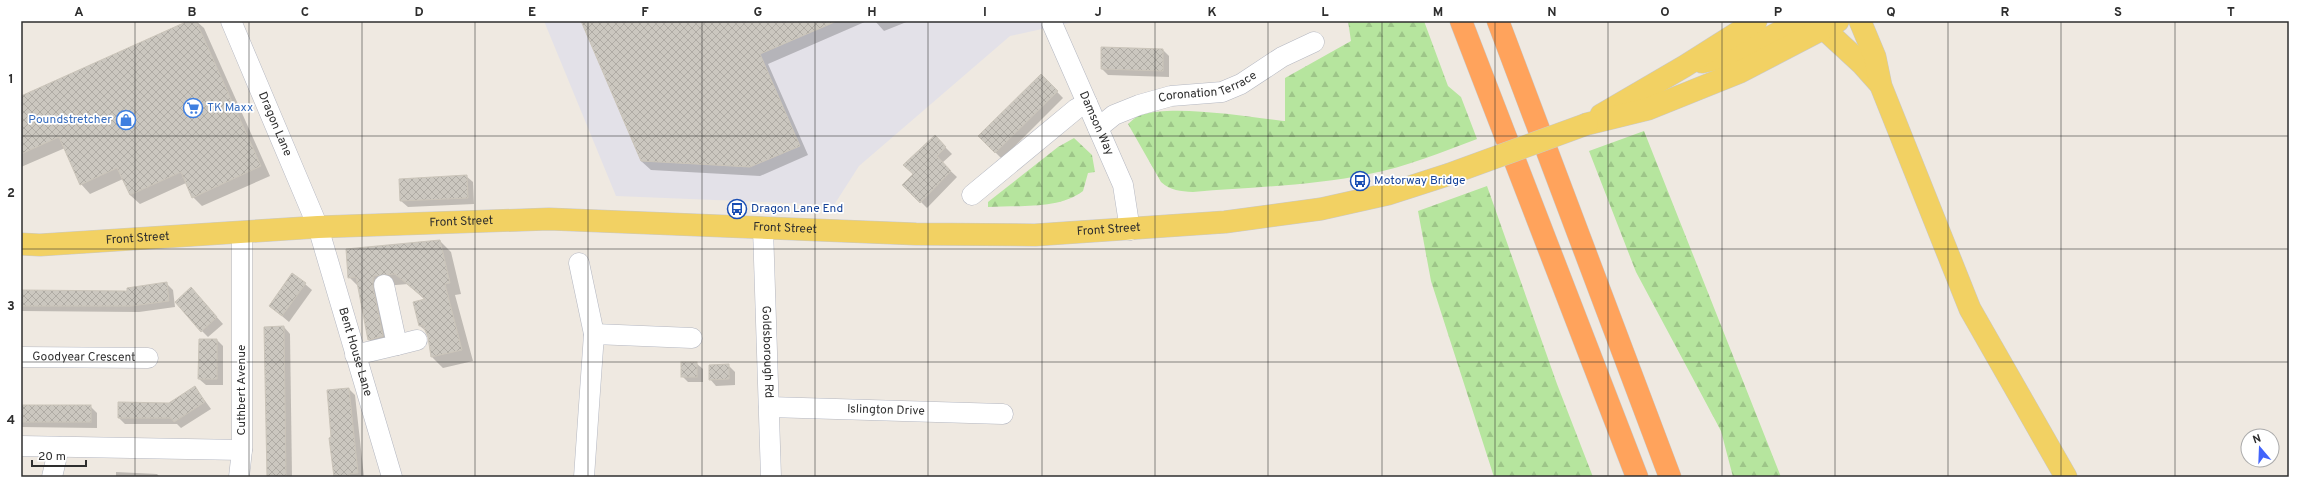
<svg xmlns="http://www.w3.org/2000/svg" width="2310" height="498" viewBox="0 0 2310 498" font-family="Overpass,sans-serif">
<defs>
<pattern id="forest-firs" width="22" height="20" patternUnits="userSpaceOnUse"><rect width="22" height="20" fill="#b6e59e"/><path d="M5 1l3.5 6h-7zM16 11l3.5 6h-7z" fill="#9dc588"/></pattern>
<pattern id="building-cross-hatch" width="8" height="8" patternUnits="userSpaceOnUse"><rect width="8" height="8" fill="#cbc7bf"/><path d="M0 0l8 8M0 8l8-8" fill="none" stroke="#afaba4"/></pattern>
</defs>
<rect width="100%" height="100%" fill="#efe9e1"/>
<path fill="#e3e1e8" d="M544 21H1078L1010 36 859 166 834 205 616 196Z"/>
<g fill="url(#forest-firs)">
<path d="M1348 21H1424L1448 86 1461 97 1477 139C1442 152 1406 167 1369 174 1311 186 1251 187 1193 192 1180 191 1171 191 1161 182L1128 124C1132 121 1136 116 1141 115 1174 104 1249 117 1285 121V78L1351 41Z"/>
<path d="M1644 131 1781 477H1733L1721 431 1636 272 1589 151Z"/>
<path d="M1074 138 1092 155 1095 172 1088 173 1083 191C1058 210 1018 205 988 207V202L1058 147Z"/>
<path d="M1487 186 1557 384 1593 477H1494L1431 281 1418 211Z"/>
</g>
<g fill="#0003">
<path d="M190 21H196L204 28 270 176 202 206 193 197 186 183 140 204 130 195 123 179 90 194 81 184 65 148 21 167V97Z"/>
<path d="M582 21H867L768 64 808 155 760 176 651 170 641 161Z"/>
<path d="M875 21H909L884 31Z"/>
<path d="M1163 50 1169 56V77L1108 75 1102 69Z"/>
<path d="M1041 75 1063 98 1002 159 979 136Z"/>
<path d="M935 137 952 154 942 163 957 177 927 208 904 185 914 174Z"/>
<path d="M466 176 473 182 474 204 408 207 401 201 400 180Z"/>
<path d="M440 241 451 252 461 294 455 295 473 361 443 368 432 357 428 333 420 326 425 300 408 284 384 286 394 347 380 351 369 340 359 287 349 277Z"/>
<path d="M166 283 173 290 175 307 139 312 21 311V291L128 292Z"/>
<path d="M305 284 312 290 289 322 270 306Z"/>
<path d="M197 295 223 324 208 337 202 331Z"/>
<path d="M284 327 290 334 292 477H268L265 328Z"/>
<path d="M217 340 223 346V385H206L199 379Z"/>
<path d="M696 363 703 369V382H688L682 376Z"/>
<path d="M728 365 735 372V385L716 386 710 379Z"/>
<path d="M195 387 211 409 181 428 177 424H125L119 418 170 404Z"/>
<path d="M349 389 355 395 364 477H333H335L332 438Z"/>
<path d="M21 406H90L97 413V428L21 427Z"/>
<path d="M116 472 157 474 160 477H116Z"/>
</g>
<g fill="url(#building-cross-hatch)" stroke="#cbc5ba">
<path d="M188 21H196L261 166 192 198 181 172 130 195 117 168 80 185 59 137 21 154V96Z"/>
<path d="M581 21H837L760 54 800 146 750 167 641 161Z"/>
<path d="M1101 47 1163 49V71L1101 69Z"/>
<path d="M1041 74 1058 91 995 153 978 136Z"/>
<path d="M935 135 946 147 937 156 951 171 920 203 902 185 913 174 903 165Z"/>
<path d="M467 175 468 198 400 201 399 179Z"/>
<path d="M440 240 450 283 445 284 462 350 431 357 428 337 423 325 419 326 413 302 425 299 395 274 373 276V287L383 336 368 340 356 277 348 278 346 249Z"/>
<path d="M292 273 306 283 282 316 269 306Z"/>
<path d="M167 282 169 301 132 306H21V290L127 291V288Z"/>
<path d="M191 287 217 317 201 332 175 302Z"/>
<path d="M284 326 286 477H267L264 327Z"/>
<path d="M199 339H217V379H198Z"/>
<rect x="681" y="362" width="16" height="15"/>
<path d="M729 364V379L709 380V365Z"/>
<path d="M195 386 205 402 174 422 171 418H118V402L169 403Z"/>
<path d="M349 388 358 473 349 474 350 477H334L329 438 331 437 327 390Z"/>
<rect x="21" y="405" width="70" height="17"/>
</g>
<g fill="none" stroke-linecap="round" stroke-linejoin="round">
<defs>
<g id="minor">
<path id="s1" d="M231 21 318 227 392 477"/>
<path id="s2" d="M1051 21 1123 185 1130 230"/>
<path id="s3" d="M1098 128 1114 115 1139 105 1171 96 1222 92 1241 84 1282 57 1314 42"/>
<path d="M972 195 1076 109 1087 103"/>
<path id="s4" d="M763 228 771 477"/>
<path d="M579 263 594 334"/>
<path d="M397 345 417 340"/>
<path d="M355 355 397 345 384 285"/>
<path id="s5" d="M21 357 148 358"/>
<path id="s6" d="M769 407 1003 414"/>
<path d="M21 446 242 450"/>
<path d="M52 477 59 447"/>
<path d="M239 477 242 450V232"/>
<path d="M584 477 594 334 692 338"/>
</g>
<g id="major">
<path d="M1820 21 1823 28 1862 64 1879 83"/>
<path d="M1860 21 1875 57 1881 86 1970 309 2066 477"/>
<path d="M1702 62 1739 54 1800 21"/>
<path d="M1601 115 1685 66 1756 21"/>
<path d="M1587 124 1648 109 1740 72 1838 21"/>
<path id="s7" d="M21 244 40 245 318 227 549 219 916 234 1035 235 1225 222 1321 209 1388 194 1447 175"/>
</g>
<g id="highway">
<path d="M1461 21 1637 477"/>
<path d="M1498 21 1670 477"/>
</g>
</defs>
<use href="#minor" stroke="#b4b7c1" stroke-width="21"/>
<use href="#major" stroke="#c9c9c9" stroke-width="23"/>
<use href="#highway" stroke="#c9c9c9" stroke-width="23"/>
<use href="#minor" stroke="#fff" stroke-width="20"/>
<use href="#major" stroke="#f2d163" stroke-width="22"/>
<use href="#highway" stroke="#ffa35c" stroke-width="22"/>
<defs>
<path id="major-bridge" d="M1447 175 1587 124"/>
</defs>
<use href="#major-bridge" stroke="#c9c9c9" stroke-width="23" stroke-linecap="butt"/>
<use href="#major-bridge" stroke="#f2d163" stroke-width="22"/>
</g>
<path fill="none" stroke="#2e2e2e" stroke-width="1" stroke-opacity="0.55" d="M135 21V477M249 21V477M362 21V477M475 21V477M588 21V477M702 21V477M815 21V477M928 21V477M1042 21V477M1155 21V477M1268 21V477M1382 21V477M1495 21V477M1608 21V477M1722 21V477M1835 21V477M1948 21V477M2061 21V477M2175 21V477M21 136H2289M21 249H2289M21 362H2289"/>
<defs>
<symbol id="supermarket-ring" viewBox="-11 -11 22 22"><circle r="9.5" fill="#fff" stroke="#3f7fe0" stroke-width="1.5"/><path d="M-6-5.5h2.5l.6 2H6L4.5 2H-2.5L-4.4-4H-6ZM-1.5 3.2a1.3 1.3 0 1 0 .1 0ZM3 3.2a1.3 1.3 0 1 0 .1 0Z" fill="#3f7fe0"/></symbol>
<symbol id="shop-ring" viewBox="-11 -11 22 22"><circle r="9.5" fill="#fff" stroke="#3f7fe0" stroke-width="1.5"/><path d="M-5-2.5h2.3a2.7 3.5 0 0 1 5.4 0H5L5.5 6h-11ZM-1.5-2.5h3a1.5 2.3 0 0 0-3 0Z" fill="#3f7fe0"/></symbol>
<symbol id="bus-ring" viewBox="-11 -11 22 22"><circle r="9.5" fill="#fff" stroke="#1a4fb4" stroke-width="1.5"/><path d="M-5-6H5V4H4V6H2V4H-2V6H-4V4H-5ZM-3.5-4V0h7V-4ZM-3.5 1.2v1.5H-2V1.2ZM2 1.2v1.5H3.5V1.2Z" fill="#1a4fb4"/></symbol>
</defs>
<g fill-rule="evenodd">
<use href="#supermarket-ring" x="182" y="97" width="22" height="22"/>
<use href="#shop-ring" x="115" y="109" width="22" height="22"/>
<use href="#bus-ring" x="1349" y="170" width="22" height="22"/>
<use href="#bus-ring" x="726" y="198" width="22" height="22"/>
</g>
<g text-anchor="middle" dominant-baseline="central" stroke-width="3.5" stroke-linejoin="round" paint-order="stroke">
<g font-size="12" fill="#2e2e2e" stroke="#fff">
<text stroke="none"><textPath href="#s3" startOffset="119">Coronation Terrace</textPath></text>
<text stroke="none"><textPath href="#s1" startOffset="112">Dragon Lane</textPath></text>
<text stroke="none"><textPath href="#s2" startOffset="112">Damson Way</textPath></text>
<text stroke="none"><textPath href="#s7" startOffset="441">Front Street</textPath></text>
<text stroke="none"><textPath href="#s7" startOffset="765">Front Street</textPath></text>
<text stroke="none"><textPath href="#s7" startOffset="1089">Front Street</textPath></text>
<text stroke="none"><textPath href="#s7" startOffset="117">Front Street</textPath></text>
<text stroke="none"><textPath href="#s1" startOffset="354">Bent House Lane</textPath></text>
<text stroke="none"><textPath href="#s4" startOffset="124">Goldsborough Rd</textPath></text>
<text stroke="none"><textPath href="#s5" startOffset="63">Goodyear Crescent</textPath></text>
<text transform="translate(242 390) rotate(-90)">Cuthbert Avenue</text>
<text stroke="none"><textPath href="#s6" startOffset="117">Islington Drive</textPath></text>
</g>
<g font-size="12" fill="#366cbe" stroke="#fff" text-anchor="start">
<text x="207" y="108">TK Maxx</text>
<text x="112" y="120" text-anchor="end">Poundstretcher</text>
</g>
<g font-size="12" fill="#164399" stroke="#fff" text-anchor="start">
<text x="1374" y="181">Motorway Bridge</text>
<text x="751" y="209">Dragon Lane End</text>
</g>
</g>
<rect width="2310" height="498" fill="none" stroke="#ffffff" stroke-width="44"/>
<g transform="translate(2260 448) rotate(341)"><circle r="19" fill="#ffffff" stroke="#ababab"/>
<path d="M0-3L7 15L0 10L-7 15Z" fill="#4264fb"/>
<text y="-6" font-size="11" font-weight="bold" text-anchor="middle" fill="#2e2e2e">N</text>
</g>
<path d="M32 460v6h54v-6" fill="none" stroke="#2e2e2e" stroke-width="2"/>
<text x="38" y="460" font-size="12" fill="#2e2e2e" stroke="#ffffff" stroke-width="3" paint-order="stroke">20 m</text>
<rect x="22" y="22" width="2266" height="454" fill="none" stroke="#2e2e2e" stroke-width="1.5"/>
<g font-size="13" text-anchor="middle" font-weight="bold" fill="#2e2e2e">
<text x="79" y="16">A</text>
<text x="192" y="16">B</text>
<text x="305" y="16">C</text>
<text x="419" y="16">D</text>
<text x="532" y="16">E</text>
<text x="645" y="16">F</text>
<text x="758" y="16">G</text>
<text x="872" y="16">H</text>
<text x="985" y="16">I</text>
<text x="1098" y="16">J</text>
<text x="1212" y="16">K</text>
<text x="1325" y="16">L</text>
<text x="1438" y="16">M</text>
<text x="1552" y="16">N</text>
<text x="1665" y="16">O</text>
<text x="1778" y="16">P</text>
<text x="1891" y="16">Q</text>
<text x="2005" y="16">R</text>
<text x="2118" y="16">S</text>
<text x="2231" y="16">T</text>
<text x="11" y="83">1</text>
<text x="11" y="197">2</text>
<text x="11" y="310">3</text>
<text x="11" y="424">4</text>
</g>
</svg>
